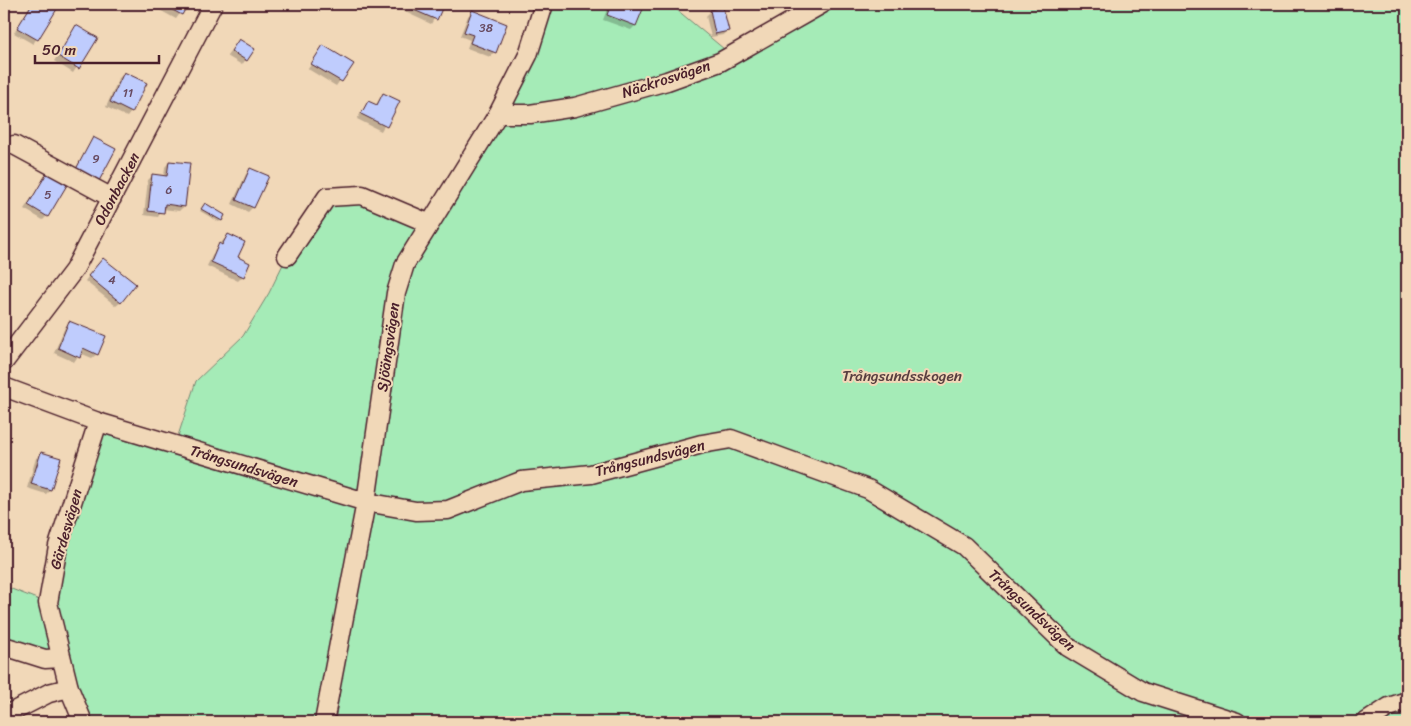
<svg xmlns="http://www.w3.org/2000/svg" width="1411" height="726" viewBox="0 0 1411 726" font-family="Sriracha,sans-serif">
<rect width="100%" height="100%" fill="#f1d8b8"/>
<filter id="ink" filterUnits="userSpaceOnUse"><feTurbulence type="fractalNoise" baseFrequency=".02" numOctaves="2"/><feDisplacementMap in="SourceGraphic" scale="10" xChannelSelector="R" yChannelSelector="G"/><feConvolveMatrix kernelMatrix="1 2 1 2 8 2 1 2 1" color-interpolation-filters="sRGB"/></filter>
<g filter="url(#ink)">
<path fill="#a5ebb7" stroke="#788571" d="M544 4H670L730 54 822 4H1407V722H335L367 500 324 722H83L64 670 4 649V586L47 603 98 422 175 445 196 381 243 336 269 293 287 256 327 197 362 195 428 223 498 114Z"/>
<g fill="#0003">
<path d="M31 4H45L55 10 33 44 14 33Z"/>
<path d="M158 4H187L176 19 156 8Z"/>
<path d="M407 4H443L431 24 403 11Z"/>
<path d="M609 4H641L643 5 635 26 631 30 603 20Z"/>
<path d="M473 11 506 25 494 52 490 57 467 48 470 40 460 36 468 16Z"/>
<path d="M711 11 727 30 723 35 711 37 706 16Z"/>
<path d="M77 27 96 38 73 73 54 61Z"/>
<path d="M239 40 253 49 242 65 227 56Z"/>
<path d="M323 46 352 64 336 86 308 69Z"/>
<path d="M124 74 131 112 127 117 106 107 119 78Z"/>
<path d="M383 94 398 101 381 131 357 119 368 102 375 106Z"/>
<path d="M93 139 98 180 93 185 73 174Z"/>
<path d="M169 162 184 206 179 211 163 209 158 217 144 215 148 180 153 175 164 177 165 167Z"/>
<path d="M251 169 253 207 248 212 232 204 246 174Z"/>
<path d="M47 175V216L43 220 24 209Z"/>
<path d="M203 206 221 220 219 222 200 211Z"/>
<path d="M228 235 243 276 238 281 207 266 215 250Z"/>
<path d="M98 264 121 302 116 306 85 281Z"/>
<path d="M69 322 97 354 92 358 80 353 74 362 54 353 65 327Z"/>
<path d="M41 454 50 490 46 494 27 488 36 458Z"/>
</g>
<g fill="#bfccfd" stroke="#4a1f2b">
<path d="M32 4H47L57 9 38 40 17 28Z"/>
<path d="M161 4H188L182 15Z"/>
<path d="M408 4H444L437 20 407 7Z"/>
<path d="M611 4H645L636 26 607 15Z"/>
<path d="M723 7 729 31 715 34 710 10Z"/>
<path d="M472 10 507 24 496 53 470 43 473 35 464 32Z"/>
<path d="M76 25 98 38 79 69 58 56Z"/>
<path d="M239 39 255 49 247 61 231 51Z"/>
<path d="M323 45 354 64 342 82 311 64Z"/>
<path d="M124 72 147 83 132 113 110 102Z"/>
<path d="M383 93 400 101 387 127 361 114 368 101 377 105Z"/>
<path d="M4 119 10 122 4 134Z"/>
<path d="M93 137 116 149 99 181 76 169Z"/>
<path d="M169 161 190 163 185 207 165 204 164 213 148 211 152 174 167 176Z"/>
<path d="M250 168 269 176 254 208 236 200Z"/>
<path d="M47 173 67 185 48 217 28 205Z"/>
<path d="M205 203 225 215 222 221 201 209Z"/>
<path d="M228 234 245 242 238 257 250 263 244 277 211 262 219 243 222 245Z"/>
<path d="M103 258 136 284 121 303 88 276Z"/>
<path d="M69 321 106 336 98 355 83 348 80 358 58 348Z"/>
<path d="M41 452 61 458 51 490 31 484Z"/>
</g>
<g fill="none" stroke-linecap="round" stroke-linejoin="round">
<defs>
<g id="minor">
<path d="M498 114H530L575 107 667 81 720 62 822 4"/>
<path d="M14 145 112 198"/>
<path d="M287 256 327 197 362 195 428 223"/>
<path d="M4 362 74 270 213 4"/>
<path d="M4 387 98 422 366 502 416 511 448 510 521 481 591 474 702 444 731 439 868 489 964 546 1068 647 1143 692 1237 722"/>
<path d="M4 646 45 659 61 658"/>
<path d="M4 716 49 693 69 688"/>
<path d="M83 722 69 688 48 603 58 546 98 422"/>
<path d="M324 722 366 502 396 293 405 264 498 114 528 55 544 4"/>
<path d="M1366 722 1389 707 1407 701"/>
</g>
</defs>
<use href="#minor" stroke="#4a1f2b" stroke-width="21"/>
<use href="#minor" stroke="#f1d8b8" stroke-width="18"/>
</g>
</g>
<g text-anchor="middle" dominant-baseline="central" stroke-width="4" stroke-linejoin="round" paint-order="stroke">
<g font-size="12" fill="#674a60">
<text x="486" y="28">38</text>
<text x="128" y="93">11</text>
<text x="96" y="159">9</text>
<text x="169" y="190">6</text>
<text x="48" y="195">5</text>
<text x="112" y="280">4</text>
</g>
<g font-size="15" fill="#4a1f2b" stroke="#f1d8b8">
<text transform="translate(666 79) rotate(-18)">Näckrosvägen</text>
<text transform="translate(117 189) rotate(-62)">Odonbacken</text>
<text transform="translate(388 347) rotate(-82)">Sjöängsvägen</text>
<text transform="translate(650 458) rotate(-14)">Trångsundsvägen</text>
<text transform="translate(244 466) rotate(17)">Trångsundsvägen</text>
<text transform="translate(66 529) rotate(-74)">Gärdesvägen</text>
<text transform="translate(1032 610) rotate(43)">Trångsundsvägen</text>
</g>
<g font-size="15" fill="#583e40" stroke="#f1d8b8">
<text x="902" y="376">Trångsundsskogen</text>
</g>
</g>
<rect width="1411" height="726" fill="none" stroke="#f1d8b8" stroke-width="20"/>
<rect x="10" y="10" width="1391" height="706" fill="none" stroke="#4a1f2b" stroke-width="2" filter="url(#ink)"/>
<path d="M35 55v8h124v-8" fill="none" stroke="#4a1f2b" stroke-width="2.5"/>
<text x="42" y="55" font-size="15" fill="#4a1f2b" stroke="#f1d8b8" stroke-width="4" paint-order="stroke">50 m</text>
</svg>
